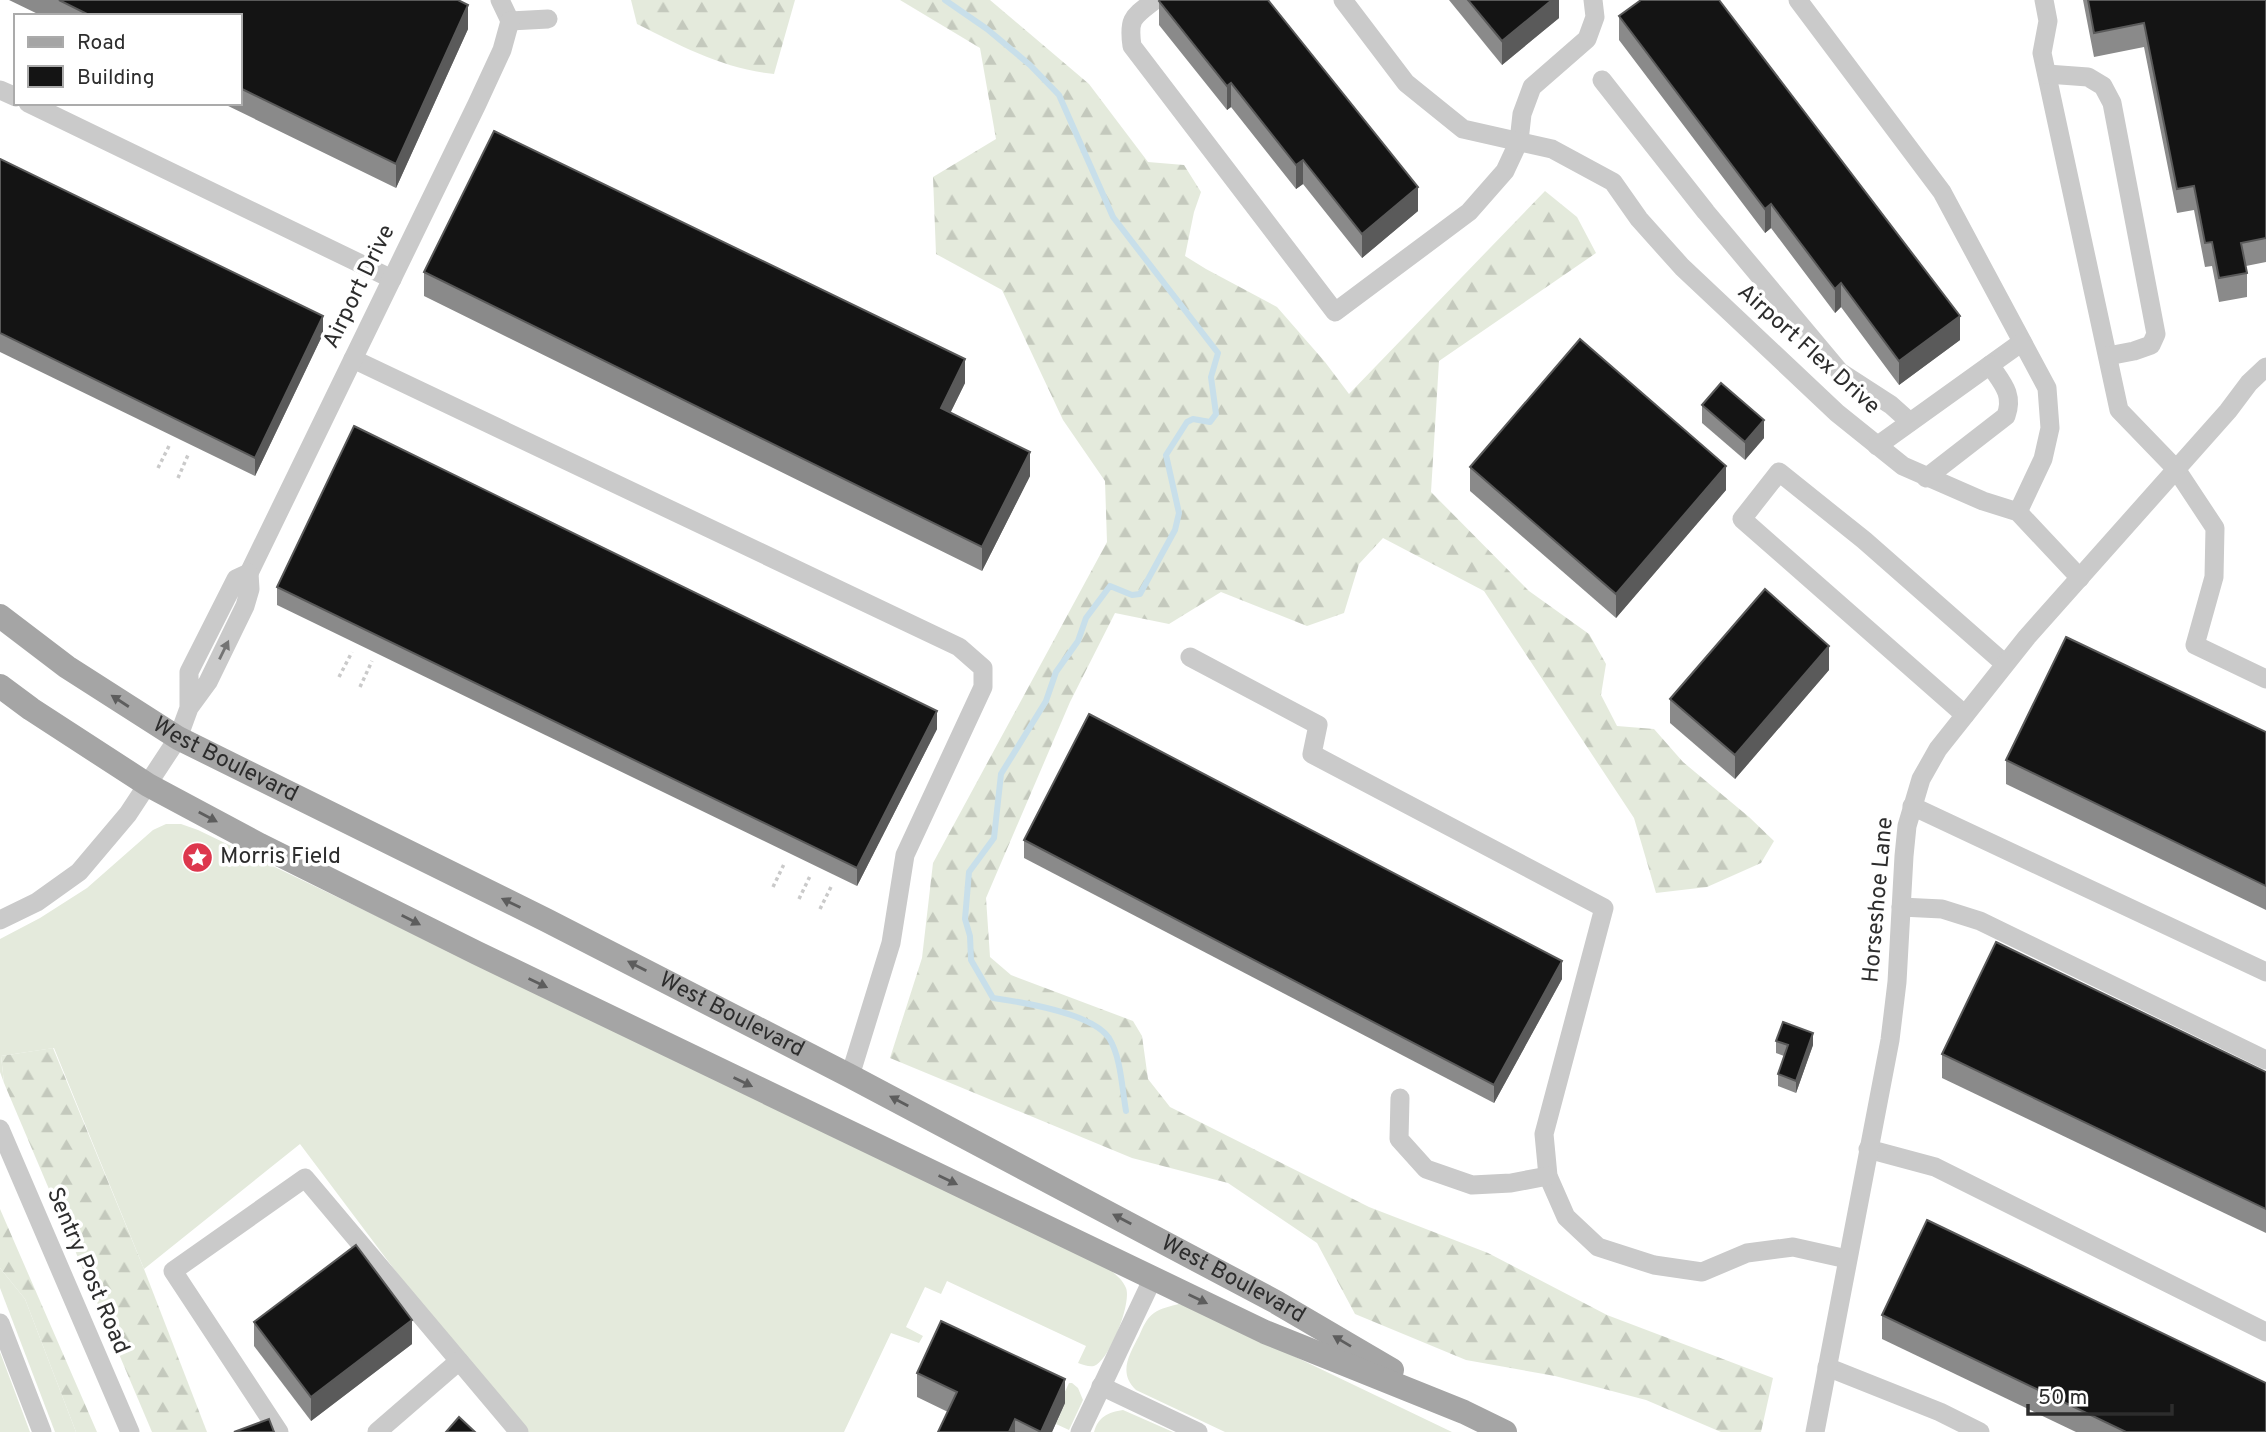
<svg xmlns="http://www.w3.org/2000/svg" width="2266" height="1432" viewBox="0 0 2266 1432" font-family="Overpass,sans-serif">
<defs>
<pattern id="forest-firs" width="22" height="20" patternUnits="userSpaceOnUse" patternTransform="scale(1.75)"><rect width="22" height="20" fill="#e4eadc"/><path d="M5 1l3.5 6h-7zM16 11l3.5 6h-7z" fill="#c4c9bd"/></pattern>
</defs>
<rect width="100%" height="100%" fill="#fff"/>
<g fill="#e4eadc">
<path d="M166 824H181L198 830 1108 1268C1115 1274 1123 1280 1126 1288 1132 1303 1109 1361 1094 1366 1089 1367 1084 1365 1078 1363L1086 1346 947 1281 941 1294 925 1287 906 1327 923 1336 919 1343 891 1333 844 1432H523L509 1422 300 1144 144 1269 54 1048 1 1056 4 1083 0 1072V939L40 918 87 888 153 830Z"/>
<path d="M0 1268 25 1299 76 1432H55L0 1288Z"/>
<path d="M1179 1304 1191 1307 1452 1432H1225L1136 1390C1118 1373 1129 1355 1139 1336 1143 1327 1146 1319 1154 1313 1161 1308 1171 1306 1179 1304Z"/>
<path d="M0 1352 30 1432H0Z"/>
<path d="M1069 1383H1072L1078 1388 1083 1400 1069 1430 1056 1424 1065 1403 1062 1398Z"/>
<path d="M1123 1410 1173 1432H1094C1098 1417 1108 1412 1123 1410Z"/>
</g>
<g fill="url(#forest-firs)">
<path d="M631 0H795L774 74C724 69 681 46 637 24Z"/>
<path d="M900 0H990L1089 84 1148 162 1184 165 1201 192 1194 212 1185 256 1206 269 1277 307 1325 362 1349 394 1545 191 1577 217 1596 253 1439 361 1431 492 1529 591 1589 634 1606 664 1601 695 1617 726 1654 729 1683 762 1749 817 1774 841 1761 863 1707 887 1656 893 1634 818 1484 591 1383 538 1359 564 1344 613 1307 626 1221 592 1169 624 1115 613 1070 702 986 898 990 957 1011 975 1133 1021 1142 1036 1148 1079 1170 1107 1369 1207 1488 1253 1607 1315 1773 1378 1761 1432H1721L1646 1400 1555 1376 1466 1360 1355 1314 1317 1243 1228 1183 1132 1158 890 1058 922 958 933 863 1107 542 1105 481 1063 420 1002 290 936 254 933 177 996 139 980 48Z"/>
<path d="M53 1048 144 1269 207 1432H152L4 1083 1 1056Z"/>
<path d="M0 1209 97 1432H76L25 1299 0 1268Z"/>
</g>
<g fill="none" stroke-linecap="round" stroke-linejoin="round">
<path stroke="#c8dfea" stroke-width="6" d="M945 0 987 29 1030 65 1059 95 1113 217 1218 353 1211 377 1216 414 1210 422 1193 419 1187 422 1166 455 1179 513 1175 530 1140 594 1132 595 1110 586 1086 618 1078 641 1056 672 1046 701 1001 774 994 838 969 872 965 919 970 936 971 960 993 998C1021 1002 1092 1013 1109 1038 1121 1057 1122 1089 1126 1111"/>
<g stroke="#cacaca" stroke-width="3.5" stroke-dasharray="3.5 3.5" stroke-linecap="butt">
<path d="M158 468 169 446"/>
<path d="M178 478 188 455"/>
<path d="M339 677 352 652"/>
<path d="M360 687 372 661"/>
<path d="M773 887 785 862"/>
<path d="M799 899 811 874"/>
<path d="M820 909 832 885"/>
</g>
<g stroke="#cacaca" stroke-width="19">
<path d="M500 0 510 21"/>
<path d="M1155 0C1133 17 1128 18 1132 46L1335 312 1469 212 1505 171 1519 141 1522 114 1532 87 1587 39 1595 17 1593 0"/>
<path d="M1343 0 1406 83 1463 129 1552 149 1613 182 1639 219 1682 267 1837 413 1903 466 1983 501 2018 512 2080 578"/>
<path d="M1798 0 1942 192 2047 388 2050 428 2043 459 2018 512"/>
<path d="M2044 0 2048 21 2042 53 2119 410 2176 469 2215 528 2214 577 2195 645 2266 679"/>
<path d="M510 21 548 19"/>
<path d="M2047 74 2088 77 2103 86 2112 103 2156 334 2151 345 2134 351 2108 356"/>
<path d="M1602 80 1706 212 1840 372 1891 405 1910 422"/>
<path d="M0 90 16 97"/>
<path d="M28 103 392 279"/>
<path d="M353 359 959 647 983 668V687L905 855 891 943 850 1076"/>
<path d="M1877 446 2022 342"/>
<path d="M1926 478 2006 416C2014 394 2002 383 1990 365"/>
<path d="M249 573 477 104 502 50 510 21"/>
<path d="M1190 657 1318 725 1312 754 1604 908 1544 1134 1548 1176 1566 1217 1598 1247 1654 1265 1702 1272 1747 1253 1793 1247 1847 1259"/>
<path d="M1965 715 1742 519 1779 472 1864 540 2005 664"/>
<path d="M1912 806 2266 972"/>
<path d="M1901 907 1942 909 1980 921 2266 1060"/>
<path d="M0 920 37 902 79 872 128 814 178 738 189 708 208 682 245 606 250 589 249 573 236 579 189 672V708"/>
<path d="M1400 1098 1399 1139 1426 1169 1472 1185 1511 1183 1548 1176"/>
<path d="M0 1129 130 1432"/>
<path d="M1868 1149 1935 1167 2266 1332"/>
<path d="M0 1323 42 1432"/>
<path d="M1827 1367 1940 1412 1980 1432"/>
<path d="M1101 1386 1198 1432"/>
<path d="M279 1432 173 1271 305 1178 519 1432"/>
<path d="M377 1432 459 1361"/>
<path d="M1080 1432 1153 1278"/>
<path d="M1815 1432 1890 1040 1897 982 1904 856 1907 826 1921 779 1938 749 2027 637 2228 411 2249 383 2266 367"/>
</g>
<g stroke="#a5a5a5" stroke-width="24">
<path id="s1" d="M0 616 67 667 178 738 546 920 850 1076 1276 1302 1392 1370"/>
<path d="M0 686 31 709 148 785 260 845 477 953 1265 1332 1464 1412 1505 1432"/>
</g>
</g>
<g fill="#8a8a8a">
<path d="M9 0H458L468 29 396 188 222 103H240V16H42Z"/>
<path d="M1449 0H1559V18L1502 65Z"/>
<path d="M2083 0H2266V262L2246 266 2247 273V297L2219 302 2212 266 2205 267 2194 210 2177 213 2144 47 2094 57Z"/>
<path d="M1159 1 1418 211 1362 258 1303 184 1296 189 1231 107 1227 110 1159 25Z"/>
<path d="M1619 16 1960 340 1899 385 1841 307 1835 313 1771 228 1765 233 1619 40Z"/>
<path d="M0 159 323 334 255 476 0 352Z"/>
<path d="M424 272 965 383 950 413 1030 476 982 571 424 296Z"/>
<path d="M1702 405 1764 438 1745 460 1702 423Z"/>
<path d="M1470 467 1726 490 1616 618 1470 491Z"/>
<path d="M277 587 937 729 857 886 277 605Z"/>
<path d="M1829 670 1735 779 1670 723V699Z"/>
<path d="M2266 732V910L2006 784V760Z"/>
<path d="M1024 840 1562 979 1494 1103 1024 858Z"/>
<path d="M1776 1041 1813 1045 1796 1093 1778 1086V1074L1784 1056 1776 1053Z"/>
<path d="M1942 1054 2266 1072V1233L1942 1078Z"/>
<path d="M1882 1315 2266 1432H2076L1882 1339Z"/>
<path d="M254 1322 412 1344 311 1421 254 1346Z"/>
<path d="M917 1373 1065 1403 1052 1432H938L948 1412 917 1397Z"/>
</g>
<g fill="#5a5a5a">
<path d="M1552 0H1559V18L1502 65V41Z"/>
<path d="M468 5V29L396 188V164Z"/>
<path d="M1231 83V107L1227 110V86Z"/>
<path d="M1303 160V184L1296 189V165Z"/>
<path d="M1418 187V211L1362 258V234Z"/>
<path d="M1771 204V228L1765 233V209Z"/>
<path d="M1841 283V307L1835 313V289Z"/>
<path d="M323 316V334L255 476V458Z"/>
<path d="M1960 316V340L1899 385V361Z"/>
<path d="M965 359V383L941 432V408Z"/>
<path d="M1764 420V438L1745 460V442Z"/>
<path d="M1030 452V476L982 571V547Z"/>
<path d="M1726 466V490L1616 618V594Z"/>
<path d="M1829 646V670L1735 779V755Z"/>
<path d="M937 711V729L857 886V868Z"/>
<path d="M1562 961V979L1494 1103V1085Z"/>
<path d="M1813 1033V1045L1796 1093V1081Z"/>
<path d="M412 1320V1344L311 1421V1397Z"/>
<path d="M1065 1379V1403L1052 1432H1041Z"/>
<path d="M1015 1419V1432H1009Z"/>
</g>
<g fill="#141414" stroke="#5a5a5a" stroke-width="2">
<path d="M59 0H458L468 5 396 164 240 88V16H91Z"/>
<path d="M1160 0H1268L1418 187 1362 234 1303 160 1296 165 1231 83 1227 86 1159 1Z"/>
<path d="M1468 0H1552L1502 41Z"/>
<path d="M1641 0H1719L1960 316 1899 361 1841 283 1835 289 1771 204 1765 209 1619 16Z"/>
<path d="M2088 0H2266V238L2241 243 2247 273 2219 278 2212 242 2205 243 2194 186 2177 189 2144 23 2094 33Z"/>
<path d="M494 131 965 359 941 408 1030 452 982 547 424 272Z"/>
<path d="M0 159 323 316 255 458 0 333Z"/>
<path d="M1580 339 1726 466 1616 594 1470 467Z"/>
<path d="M1721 383 1764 420 1745 442 1702 405Z"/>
<path d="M354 426 937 711 857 868 277 587Z"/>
<path d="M1765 589 1829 646 1735 755 1670 699Z"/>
<path d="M2066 637 2266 732V886L2006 760Z"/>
<path d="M1089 714 1562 961 1494 1085 1024 840Z"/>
<path d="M1996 942 2266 1072V1209L1942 1054Z"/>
<path d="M1783 1022 1813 1033 1796 1081 1778 1074 1788 1045 1776 1041Z"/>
<path d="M1927 1220 2266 1383V1432H2126L1882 1315Z"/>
<path d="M356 1245 412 1320 311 1397 254 1322Z"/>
<path d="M941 1321 1065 1379 1041 1432 1015 1419 1009 1432H938L957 1392 917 1373Z"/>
<path d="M459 1417 475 1432H446Z"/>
<path d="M269 1419 274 1432H234Z"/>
</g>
<defs><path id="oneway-solid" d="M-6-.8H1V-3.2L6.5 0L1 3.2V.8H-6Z" transform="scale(1.75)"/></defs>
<use fill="#747474" href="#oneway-solid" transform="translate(224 650) rotate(-64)"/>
<g fill="#5d5d5d">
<use href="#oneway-solid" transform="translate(120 701) rotate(-147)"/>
<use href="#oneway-solid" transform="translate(208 817) rotate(28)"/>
<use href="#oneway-solid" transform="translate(511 903) rotate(-154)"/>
<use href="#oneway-solid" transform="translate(411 920) rotate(27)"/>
<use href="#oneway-solid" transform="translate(637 966) rotate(-153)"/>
<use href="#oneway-solid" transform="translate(538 983) rotate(26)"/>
<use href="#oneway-solid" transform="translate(743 1082) rotate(26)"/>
<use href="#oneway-solid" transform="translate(899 1101) rotate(-152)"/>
<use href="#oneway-solid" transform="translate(948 1180) rotate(26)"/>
<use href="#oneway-solid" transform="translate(1122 1219) rotate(-152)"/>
<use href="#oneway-solid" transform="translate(1198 1299) rotate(26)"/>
<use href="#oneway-solid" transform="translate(1342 1341) rotate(-149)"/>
</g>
<defs>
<symbol id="sight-disc" viewBox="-11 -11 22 22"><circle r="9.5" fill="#dd374d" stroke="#fff"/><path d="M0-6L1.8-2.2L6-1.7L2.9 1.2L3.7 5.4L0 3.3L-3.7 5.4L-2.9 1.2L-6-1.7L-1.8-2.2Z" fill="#fff"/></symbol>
</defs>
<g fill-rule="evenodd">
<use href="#sight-disc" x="180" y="840" width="35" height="35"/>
</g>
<g text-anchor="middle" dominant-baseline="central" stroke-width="7" stroke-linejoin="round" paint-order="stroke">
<g font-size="23" fill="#2d2d2d" stroke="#fff">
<text transform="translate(360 287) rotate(-64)">Airport Drive</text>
<text transform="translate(1808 350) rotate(42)">Airport Flex Drive</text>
<text stroke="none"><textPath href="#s1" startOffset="268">West Boulevard</textPath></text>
<text transform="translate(1879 900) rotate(-85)">Horseshoe Lane</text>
<text stroke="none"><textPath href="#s1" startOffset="835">West Boulevard</textPath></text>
<text transform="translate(87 1271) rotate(67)">Sentry Post Road</text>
<text stroke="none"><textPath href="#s1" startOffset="1402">West Boulevard</textPath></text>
</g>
<g font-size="23" fill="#2d2d2d" stroke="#fff" text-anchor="start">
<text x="220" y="857">Morris Field</text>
</g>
</g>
<rect x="14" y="14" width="228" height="91" fill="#ffffff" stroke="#ababab" stroke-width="2"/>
<rect x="28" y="37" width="35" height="10" fill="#a5a5a5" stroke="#ababab" stroke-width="2"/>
<text x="77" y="49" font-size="21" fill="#2d2d2d">Road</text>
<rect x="28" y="66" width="35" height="21" fill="#141414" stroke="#ababab" stroke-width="2"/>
<text x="77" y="84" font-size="21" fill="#2d2d2d">Building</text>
<path d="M2028 1404v10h144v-10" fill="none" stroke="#2d2d2d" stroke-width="3.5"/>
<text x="2038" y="1404" font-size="21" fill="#2d2d2d" stroke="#ffffff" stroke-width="5" paint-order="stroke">50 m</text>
</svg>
